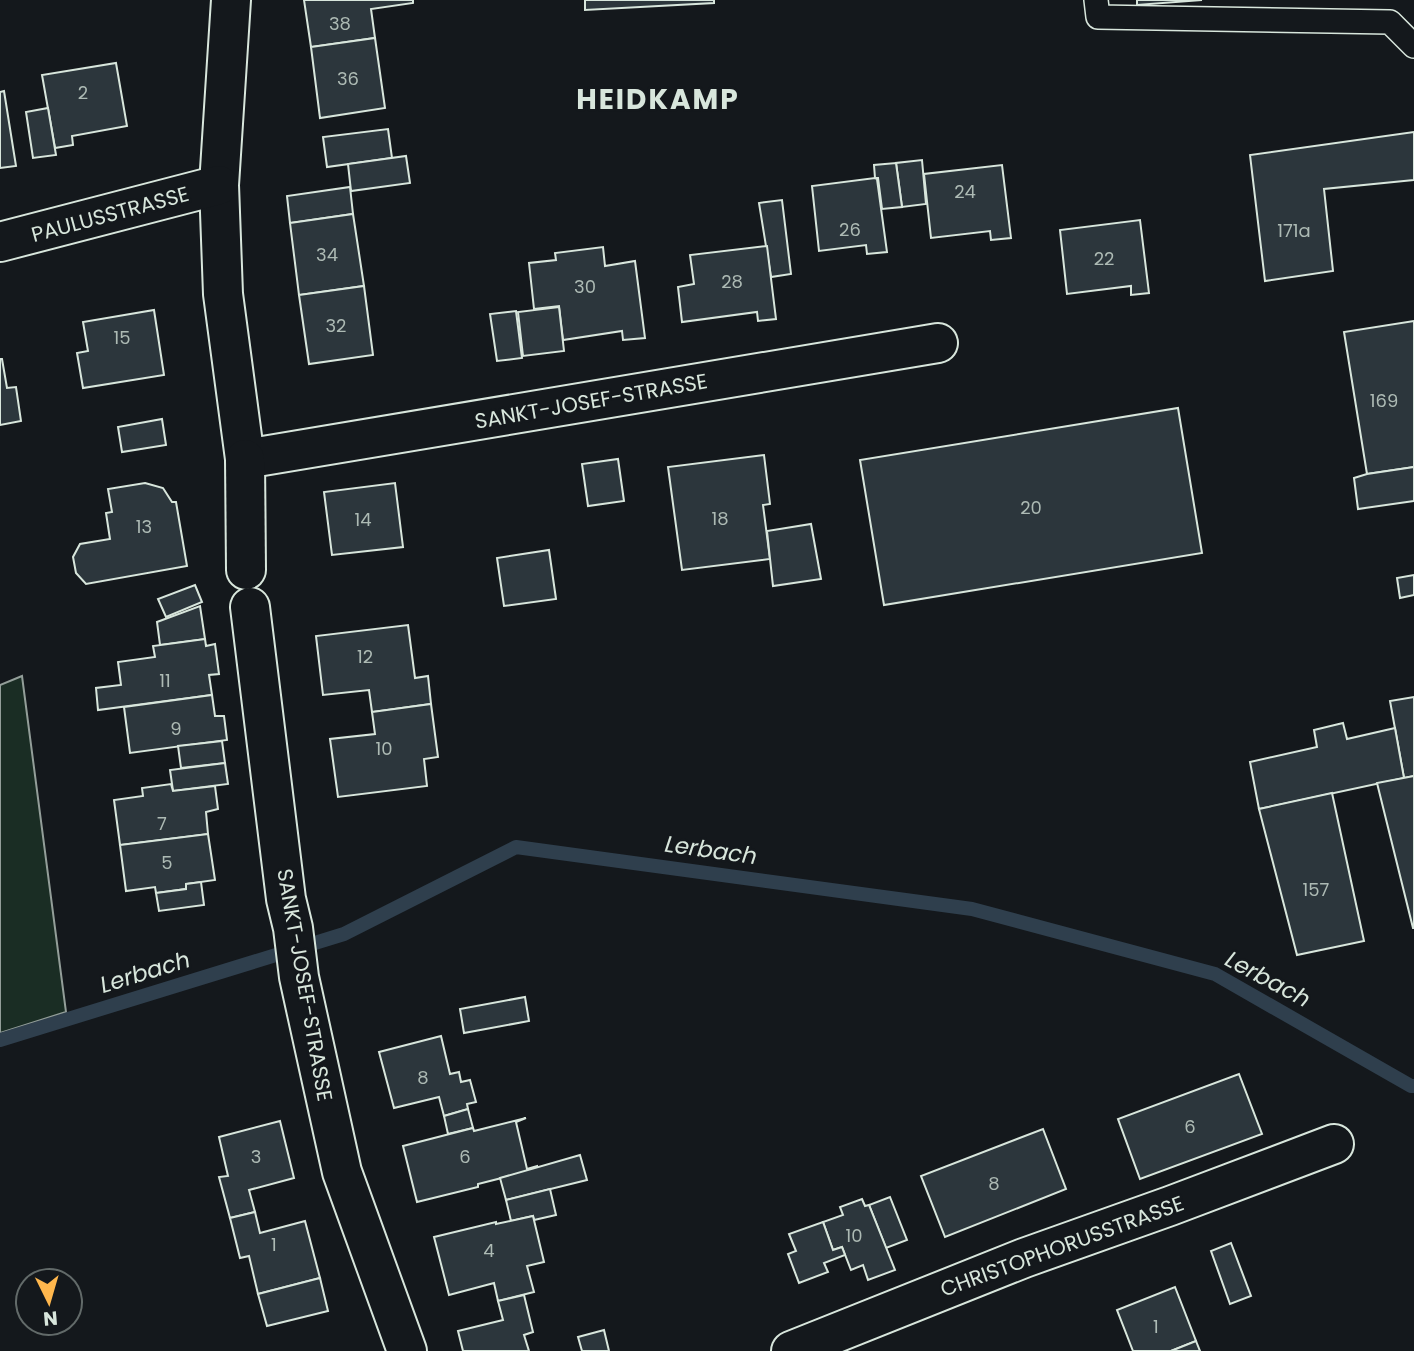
<svg xmlns="http://www.w3.org/2000/svg" width="1414" height="1351" viewBox="0 0 1414 1351" font-family="Poppins,sans-serif">
<rect width="100%" height="100%" fill="#14181c"/>
<path fill="#1a2d24" stroke="#939e99" stroke-width="2" d="M22 676 66 1012 0 1033V685Z"/>
<g fill="none" stroke-linecap="round" stroke-linejoin="round">
<path stroke="#2f3f4d" stroke-width="14" d="M0 1040 344 934 516 847 972 909 1215 974 1411 1086H1414"/>
</g>
<g fill="#2c363c" stroke="#d8e6dc" stroke-width="2">
<path d="M304 0H413V3L371 9 375 38 311 47Z"/>
<path d="M585 0H714V3L585 10Z"/>
<path d="M1137 0H1202L1137 5Z"/>
<path d="M375 38 385 108 320 118 311 47Z"/>
<path d="M116 63 127 126 72 136 73 145 55 148 42 75Z"/>
<path d="M4 91 16 166 0 168V92Z"/>
<path d="M48 108 56 155 33 158 26 112Z"/>
<path d="M388 129 392 158 327 167 323 137Z"/>
<path d="M1414 132V180L1324 189 1333 271 1265 281 1250 155Z"/>
<path d="M406 156 410 183 351 191 348 164Z"/>
<path d="M922 160 926 204 902 207 896 163Z"/>
<path d="M896 163 902 207 882 209 878 178H875L874 165Z"/>
<path d="M1002 165 1011 238 991 240 990 231 931 238 924 174Z"/>
<path d="M875 178 877 179 887 252 867 254 866 245 819 251 812 186Z"/>
<path d="M350 187 353 214 290 223 287 196Z"/>
<path d="M782 200 791 274 771 277 759 203Z"/>
<path d="M353 214 364 286 299 295 290 223Z"/>
<path d="M1140 220 1149 293 1131 295V286L1067 294 1060 230Z"/>
<path d="M767 246 776 319 758 321 757 312 682 322 678 287 694 284 690 255Z"/>
<path d="M603 247 605 266 635 261 645 338 623 340 622 331 563 340 559 306 534 309 529 263 556 260 555 253Z"/>
<path d="M364 286 373 355 309 364 299 295Z"/>
<path d="M559 307 564 351 523 356 518 312Z"/>
<path d="M154 310 164 375 83 388 77 353 88 351 83 322Z"/>
<path d="M516 311 522 358 497 361 490 314Z"/>
<path d="M1414 321V467L1367 474 1344 332Z"/>
<path d="M0 359H2L7 388 16 387 21 421 0 425Z"/>
<path d="M1178 408 1202 553 884 605 860 460Z"/>
<path d="M162 419 166 445 122 452 118 427Z"/>
<path d="M764 455 770 504 763 505 770 559 682 570 668 467Z"/>
<path d="M618 459 624 501 588 506 582 464Z"/>
<path d="M1414 467V501L1358 509 1354 478 1367 474Z"/>
<path d="M145 483 163 488 172 502H176L187 566 86 584 76 573 73 557 80 544 110 539 106 513 112 512 108 489Z"/>
<path d="M395 483 403 547 332 555 324 492Z"/>
<path d="M811 524 821 579 773 586 767 531Z"/>
<path d="M549 550 556 599 504 606 497 558Z"/>
<path d="M1414 575V595L1400 598 1397 578Z"/>
<path d="M195 585 202 602 166 617 158 599Z"/>
<path d="M200 606 205 639 160 645 157 622Z"/>
<path d="M408 625 415 678 428 676 431 704 372 712 369 690 323 695 316 636Z"/>
<path d="M205 639 206 646 215 644 219 674 209 675 212 695 98 710 96 688 121 685 118 662 155 657 153 646Z"/>
<path d="M212 695 215 716H224L227 740 130 753 124 707Z"/>
<path d="M1414 697V776L1404 778 1390 701Z"/>
<path d="M431 704 438 757 424 759 427 786 338 797 330 739 375 734 372 712Z"/>
<path d="M1343 723 1347 739 1395 728 1404 778 1259 809 1250 762 1317 747 1314 730Z"/>
<path d="M222 741 225 763 181 768 178 746Z"/>
<path d="M225 763 228 784 173 791 170 770Z"/>
<path d="M1414 776V928H1413L1377 783Z"/>
<path d="M171 784 173 791 215 786 218 809 206 812 208 834 120 845 114 800 143 796 142 788Z"/>
<path d="M1332 793 1364 941 1297 955 1259 809Z"/>
<path d="M208 834 215 880 186 884V889L156 893 155 887 126 891 120 845Z"/>
<path d="M201 882 204 905 159 911 156 893 186 889V884Z"/>
<path d="M525 997 529 1021 464 1033 460 1009Z"/>
<path d="M441 1036 450 1074 459 1072 461 1082 470 1080 476 1102 467 1104 468 1109 444 1116 439 1097 394 1108 379 1052Z"/>
<path d="M1239 1074 1262 1134 1140 1179 1118 1119Z"/>
<path d="M468 1109 473 1128 448 1134 444 1116Z"/>
<path d="M526 1118 516 1122 527 1169 537 1166V1169L478 1184V1187L417 1202 403 1146 473 1128 474 1131Z"/>
<path d="M280 1121 294 1178 249 1190 255 1212 230 1218 219 1177 228 1176 219 1137Z"/>
<path d="M1043 1129 1066 1189 945 1237 921 1176Z"/>
<path d="M580 1155 587 1180 506 1200 500 1178Z"/>
<path d="M550 1189 556 1215 534 1220 533 1216 511 1221 506 1200Z"/>
<path d="M890 1197 907 1240 886 1248 869 1205Z"/>
<path d="M862 1199 865 1206 869 1205 895 1270 868 1280 863 1265 851 1270 842 1247 833 1250 823 1222 843 1215 840 1207Z"/>
<path d="M255 1212 260 1233 305 1221 320 1278 258 1294 249 1256 240 1258 230 1218Z"/>
<path d="M533 1216 544 1262 527 1266 534 1292 498 1301 494 1283 449 1295 434 1237 496 1222V1224Z"/>
<path d="M823 1222 833 1250 842 1247 845 1255 824 1263 828 1272 799 1283 788 1254 796 1251 789 1234Z"/>
<path d="M1231 1243 1251 1296 1230 1304 1211 1251Z"/>
<path d="M320 1278 328 1311 267 1326 258 1294Z"/>
<path d="M1175 1287 1196 1341 1171 1351H1133L1117 1310Z"/>
<path d="M524 1295 533 1332 524 1335 529 1351H463L458 1331 503 1320 498 1301Z"/>
<path d="M604 1330 609 1351H582L578 1337Z"/>
<path d="M1196 1341 1200 1351H1171Z"/>
</g>
<g fill="none" stroke-linecap="round" stroke-linejoin="round">
<defs>
<path id="service" d="M1096 0 1098 17 1390 22 1414 46"/>
<g id="minor">
<path d="M231 0 219 185 223 294 245 459 938 343"/>
<path d="M0 242 219 185"/>
<path d="M245 459 246 570"/>
<path d="M250 607 286 899 293 928 299 977 342 1172 407 1351"/>
<path d="M791 1351 1024 1258 1170 1206 1334 1144"/>
</g>
</defs>
<use href="#service" stroke="#d8e6dc" stroke-width="26"/>
<use href="#minor" stroke="#d8e6dc" stroke-width="42"/>
<use href="#service" stroke="#14181c" stroke-width="23"/>
<use href="#minor" stroke="#14181c" stroke-width="38"/>
</g>
<g text-anchor="middle" dominant-baseline="central" stroke-width="5" stroke-linejoin="round" paint-order="stroke">
<g font-size="18" fill="#adbab4">
<text x="340" y="23">38</text>
<text x="348" y="78">36</text>
<text x="83" y="92">2</text>
<text x="965" y="191">24</text>
<text x="850" y="229">26</text>
<text x="1294" y="230">171a</text>
<text x="327" y="254">34</text>
<text x="1104" y="258">22</text>
<text x="732" y="281">28</text>
<text x="585" y="286">30</text>
<text x="336" y="325">32</text>
<text x="122" y="337">15</text>
<text x="1384" y="400">169</text>
<text x="1031" y="507">20</text>
<text x="720" y="518">18</text>
<text x="363" y="519">14</text>
<text x="144" y="526">13</text>
<text x="365" y="656">12</text>
<text x="165" y="680">11</text>
<text x="176" y="728">9</text>
<text x="384" y="748">10</text>
<text x="162" y="823">7</text>
<text x="167" y="862">5</text>
<text x="1316" y="889">157</text>
<text x="423" y="1077">8</text>
<text x="1190" y="1126">6</text>
<text x="256" y="1156">3</text>
<text x="465" y="1156">6</text>
<text x="994" y="1183">8</text>
<text x="854" y="1235">10</text>
<text x="274" y="1244">1</text>
<text x="489" y="1250">4</text>
<text x="1156" y="1326">1</text>
</g>
<g font-size="21" fill="#d8e6dc" stroke="#14181c">
<text transform="translate(110 214) rotate(-15)">PAULUSSTRASSE</text>
<text transform="translate(591 401) rotate(-10)">SANKT-JOSEF-STRASSE</text>
<text transform="translate(305 985) rotate(80)">SANKT-JOSEF-STRASSE</text>
<text transform="translate(1062 1246) rotate(-20)">CHRISTOPHORUSSTRASSE</text>
</g>
<g font-size="23" font-style="italic" fill="#d8e6dc" stroke="#14181c">
<text transform="translate(711 850) rotate(8)">Lerbach</text>
<text transform="translate(145 972) rotate(-17)">Lerbach</text>
<text transform="translate(1268 979) rotate(28)">Lerbach</text>
</g>
<g font-size="28" font-weight="bold" letter-spacing="2" fill="#d8e6dc" stroke="#14181c">
<text x="658" y="99">HEIDKAMP</text>
</g>
</g>
<g transform="translate(49 1302) rotate(175)"><circle r="33" fill="#14181c" stroke="#626a69" stroke-width="2"/>
<path d="M0-5L12 26L0 18L-12 26Z" fill="#ffb74d"/>
<text y="-10" font-size="19" font-weight="bold" text-anchor="middle" fill="#d8e6dc">N</text>
</g>
</svg>
